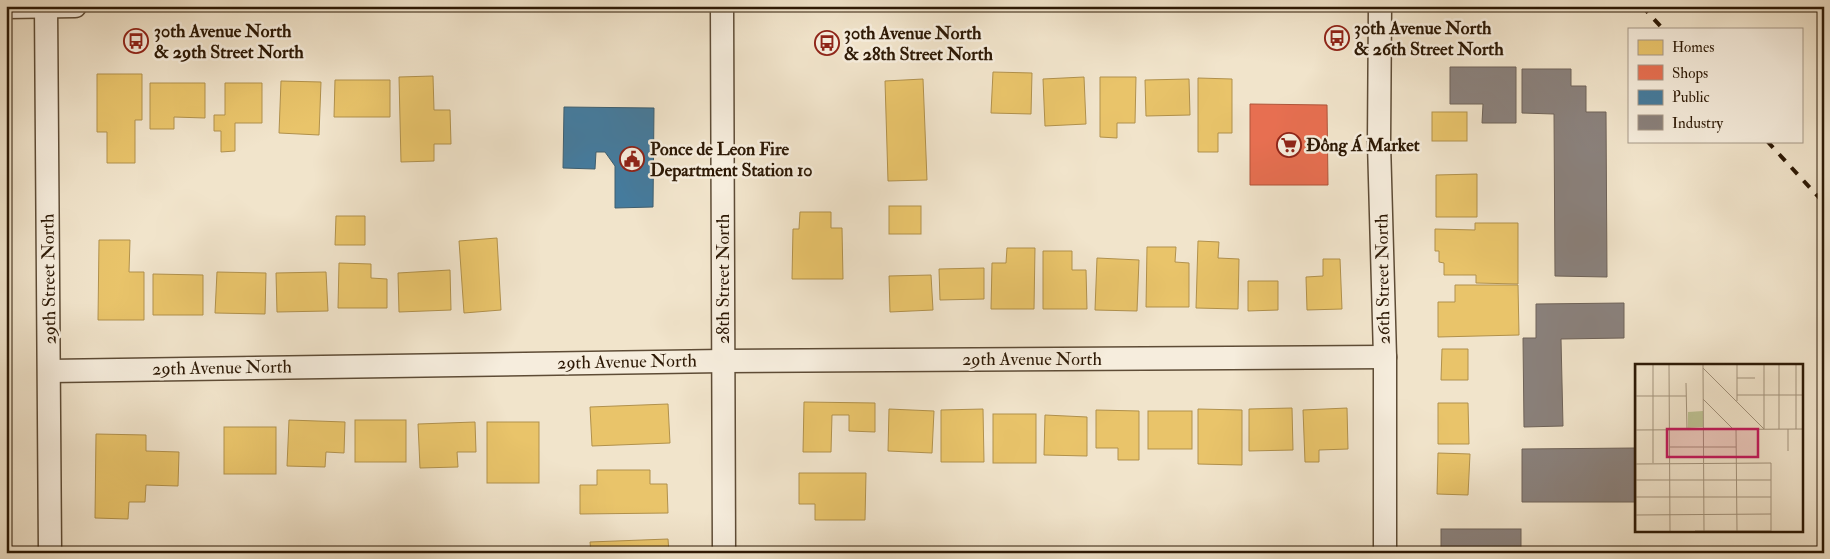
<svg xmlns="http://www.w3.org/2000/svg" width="1830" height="559" viewBox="0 0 1830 559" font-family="'IM FELL Double Pica',serif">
<rect width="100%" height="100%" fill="#f1e4cb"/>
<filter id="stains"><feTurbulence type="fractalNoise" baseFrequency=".004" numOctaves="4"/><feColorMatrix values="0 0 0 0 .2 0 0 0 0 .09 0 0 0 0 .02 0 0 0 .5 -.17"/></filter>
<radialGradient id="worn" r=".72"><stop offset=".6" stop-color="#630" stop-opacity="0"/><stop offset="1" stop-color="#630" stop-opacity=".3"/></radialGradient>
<g fill="#e9c46a" stroke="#b1914c">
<path d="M6 68H11L10 117H6Z"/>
<path d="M993 72 1032 73 1031 114 991 113Z"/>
<path d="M97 74H142V120H135V163H107V132H97Z"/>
<path d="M433 76 434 110H450L451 144H434V161L401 162 399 77Z"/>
<path d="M1084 77 1086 124 1045 126 1043 79Z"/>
<path d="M1100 77H1136L1135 123H1117V138L1100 137Z"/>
<path d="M1198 78 1232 79V133H1218V152H1198Z"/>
<path d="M923 79 927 180 888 181 885 81Z"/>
<path d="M1189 79 1190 115 1146 116 1145 80Z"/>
<path d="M335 80H390V117H334Z"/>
<path d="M281 81 321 82 319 135 279 133Z"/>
<path d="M150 83H205V118L174 117V129H150Z"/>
<path d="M225 83H262V123H235V151L221 152V131H214V115H225Z"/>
<rect x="1432" y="112" width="35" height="29"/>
<path d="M1477 174V217H1436V175Z"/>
<rect x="889" y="206" width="32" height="28"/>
<path d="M800 212H831V228H842L843 279H792L793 229H799Z"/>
<path d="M336 216H365V245H335Z"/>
<path d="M1475 223H1518V284L1476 283V275H1444V263L1439 262V251H1435V229L1475 230Z"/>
<path d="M497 238 501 310 464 313 459 241Z"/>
<path d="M99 240H130L129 272H144V320H98Z"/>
<path d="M1198 241 1219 242 1218 258 1239 259 1238 309 1196 308Z"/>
<path d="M1147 247H1176L1175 262 1189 263V307H1146Z"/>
<path d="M1007 248H1035L1034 309H991L992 263H1006Z"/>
<path d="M1043 251H1072V270H1086L1087 309H1043Z"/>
<path d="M1097 258 1139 260 1137 311 1095 310Z"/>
<path d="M1323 259H1340L1342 309 1307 310 1306 277 1323 276Z"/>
<path d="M339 263 371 264V278L387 279V308H338Z"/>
<path d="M984 268V299L940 300 939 269Z"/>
<path d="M450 270 451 310 399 312 398 273Z"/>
<path d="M217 272 266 273 265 314 215 313Z"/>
<path d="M326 272 328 311 277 312 276 273Z"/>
<path d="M153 274 203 275V315H153Z"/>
<path d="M931 275 933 310 890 312 889 276Z"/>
<path d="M1248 281H1278V310L1248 311Z"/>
<path d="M1455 285H1518L1519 335 1438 337V302H1455Z"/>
<path d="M1442 349H1468V380H1441Z"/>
<path d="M804 402 875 403V432L849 431V415H832L831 452H803Z"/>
<path d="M1438 403H1468L1469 444H1438Z"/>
<path d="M668 404 670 443 592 446 590 407Z"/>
<path d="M1292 408 1293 450 1249 451V409Z"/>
<path d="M1347 408 1348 449 1319 450V462H1305L1303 410Z"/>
<path d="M889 409 934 411 932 453 888 451Z"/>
<path d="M983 409 984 462H941V410Z"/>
<path d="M1198 409 1242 410V465L1198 464Z"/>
<path d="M1096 410 1139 411V460H1118V448H1096Z"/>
<rect x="1148" y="411" width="44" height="38"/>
<rect x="993" y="414" width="43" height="49"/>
<path d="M1045 415 1087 417V456L1044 455Z"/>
<path d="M289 420 345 422 344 453 326 452 325 467 287 466Z"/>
<rect x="355" y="420" width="51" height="42"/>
<path d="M475 422 476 452H457L458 467 420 468 418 424Z"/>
<rect x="487" y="422" width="52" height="61"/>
<rect x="224" y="427" width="52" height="47"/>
<path d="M96 434 146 435V451L179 452 178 486 146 485 145 502H129L128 519 95 518Z"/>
<path d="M1438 453 1470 454 1468 495 1437 494Z"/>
<path d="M597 470H650V484H667L668 513 580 514V485H597Z"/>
<path d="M799 473H866L865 520H815V504H799Z"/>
<path d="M668 539 669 553H591L590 542Z"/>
</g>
<path fill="#e76f51" stroke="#af553a" d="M1250 104 1327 105 1328 185H1250Z"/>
<path fill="#457b9d" stroke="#3e5e6f" d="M564 107 654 108 653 207 615 208V166L605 152H596L595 169 563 168Z"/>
<g fill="#8a817c" stroke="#6e6258">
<path d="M1450 67H1516V123H1482L1483 104H1450Z"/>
<path d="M1522 69H1571V86H1586V112H1606L1607 277 1555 276 1554 114 1522 113Z"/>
<path d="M1624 303V338L1561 339 1563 426 1524 427 1523 338H1536V304Z"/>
<path d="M1636 448V502H1522V449Z"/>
<rect x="1441" y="529" width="80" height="24"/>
</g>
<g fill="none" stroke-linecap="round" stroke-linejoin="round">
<defs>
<g id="minor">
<path d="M46 6 50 553"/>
<path d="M722 6 724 553"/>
<path d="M1380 6 1379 143 1385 357V553"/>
<path d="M6 7 75 6"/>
<path d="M50 371 723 361 1385 357"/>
</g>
</defs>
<use href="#minor" stroke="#5e4c36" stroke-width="25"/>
<use href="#minor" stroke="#f6eddd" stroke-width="22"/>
<g stroke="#2d1905" stroke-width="4" stroke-dasharray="9 9" stroke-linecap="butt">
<path d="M1642 6 1663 29"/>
<path d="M1767 141 1824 203"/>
</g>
</g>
<defs>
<symbol id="bus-ring" viewBox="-11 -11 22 22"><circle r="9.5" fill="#f6eddd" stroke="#8f2418" stroke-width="1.5"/><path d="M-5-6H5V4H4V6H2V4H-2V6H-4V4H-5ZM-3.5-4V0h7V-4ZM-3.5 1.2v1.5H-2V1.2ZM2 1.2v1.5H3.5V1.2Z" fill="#8f2418"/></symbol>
<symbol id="supermarket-ring" viewBox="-11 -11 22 22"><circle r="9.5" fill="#f6eddd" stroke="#8f2418" stroke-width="1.5"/><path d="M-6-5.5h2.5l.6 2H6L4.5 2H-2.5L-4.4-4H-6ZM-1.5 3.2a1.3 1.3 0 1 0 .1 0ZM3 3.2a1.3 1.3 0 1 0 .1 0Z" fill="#8f2418"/></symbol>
<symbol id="civic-ring" viewBox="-11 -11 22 22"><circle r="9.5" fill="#f6eddd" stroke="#8f2418" stroke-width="1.5"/><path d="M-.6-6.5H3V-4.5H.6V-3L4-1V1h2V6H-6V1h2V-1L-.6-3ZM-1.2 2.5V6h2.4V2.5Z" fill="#8f2418"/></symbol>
</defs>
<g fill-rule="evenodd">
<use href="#bus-ring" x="1323" y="24" width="28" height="28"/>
<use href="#bus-ring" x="122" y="27" width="28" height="28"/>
<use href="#bus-ring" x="813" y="29" width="28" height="28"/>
<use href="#supermarket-ring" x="1275" y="131" width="28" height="28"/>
<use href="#civic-ring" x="618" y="145" width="28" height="28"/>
</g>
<g text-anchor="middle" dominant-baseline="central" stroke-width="5" stroke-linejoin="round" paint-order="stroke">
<g font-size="18" font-weight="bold" fill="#2d1905" stroke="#f6eddd" text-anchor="start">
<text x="1354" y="28">30th Avenue North<tspan x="1354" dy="21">&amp; 26th Street North</tspan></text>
<text x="154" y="31">30th Avenue North<tspan x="154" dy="21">&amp; 29th Street North</tspan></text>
<text x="844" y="33">30th Avenue North<tspan x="844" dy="21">&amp; 28th Street North</tspan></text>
<text x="1306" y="145">Đông Á Market</text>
<text x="650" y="149">Ponce de Leon Fire<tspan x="650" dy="21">Department Station 10</tspan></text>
</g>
<g font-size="18" fill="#2d1905" stroke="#f6eddd">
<text transform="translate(49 279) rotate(-91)">29th Street North</text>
<text transform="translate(723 279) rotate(-90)">28th Street North</text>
<text transform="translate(1383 279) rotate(-91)">26th Street North</text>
<text x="1032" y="359">29th Avenue North</text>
<text transform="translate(627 362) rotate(-1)">29th Avenue North</text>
<text transform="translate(222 368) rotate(-1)">29th Avenue North</text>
</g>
</g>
<g transform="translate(1635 364)">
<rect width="168" height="168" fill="#f1e4cb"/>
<path d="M68 47V63L53 64V48Z" fill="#bec394"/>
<path fill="none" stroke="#a3937c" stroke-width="1" d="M1 0V167M18 0V99M34 0 35 167M68 0 69 167M102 0V37M129 0V65M144 0V65M161 0V65M68 4 129 65M102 14H120M51 19 52 65M102 31H168M0 32H51M68 35 98 65M101 65 102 167M0 66 168 65M35 83H101M153 87V65M0 100 136 99V167M1 116H136M0 133H136M1 151 136 150M60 167H136"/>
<path fill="#c2185b" fill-opacity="0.15" stroke="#c2185b" stroke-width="2.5" d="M32 65H123V93H32Z"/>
<rect width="168" height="168" fill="none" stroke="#2d1905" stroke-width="2.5"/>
</g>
<rect width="1830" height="559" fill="none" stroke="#f1e4cb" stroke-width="25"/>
<rect x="8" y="8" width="1815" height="544" fill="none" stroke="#2d1905" stroke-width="2.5"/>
<rect x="12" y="12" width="1805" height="534" fill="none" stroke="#2d1905"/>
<rect x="1628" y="28" width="175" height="115" fill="#f6eddd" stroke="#a69887"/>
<rect x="1638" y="40" width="25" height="15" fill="#e9c46a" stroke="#a69887"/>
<text x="1672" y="52" font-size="15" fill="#2d1905">Homes</text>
<rect x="1638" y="65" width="25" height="15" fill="#e76f51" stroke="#a69887"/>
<text x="1672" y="78" font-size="15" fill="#2d1905">Shops</text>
<rect x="1638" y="90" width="25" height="15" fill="#457b9d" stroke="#a69887"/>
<text x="1672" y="102" font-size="15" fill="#2d1905">Public</text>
<rect x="1638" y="115" width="25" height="15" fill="#8a817c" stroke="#a69887"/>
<text x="1672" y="128" font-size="15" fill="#2d1905">Industry</text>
<rect width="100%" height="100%" filter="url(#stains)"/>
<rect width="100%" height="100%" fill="url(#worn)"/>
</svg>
